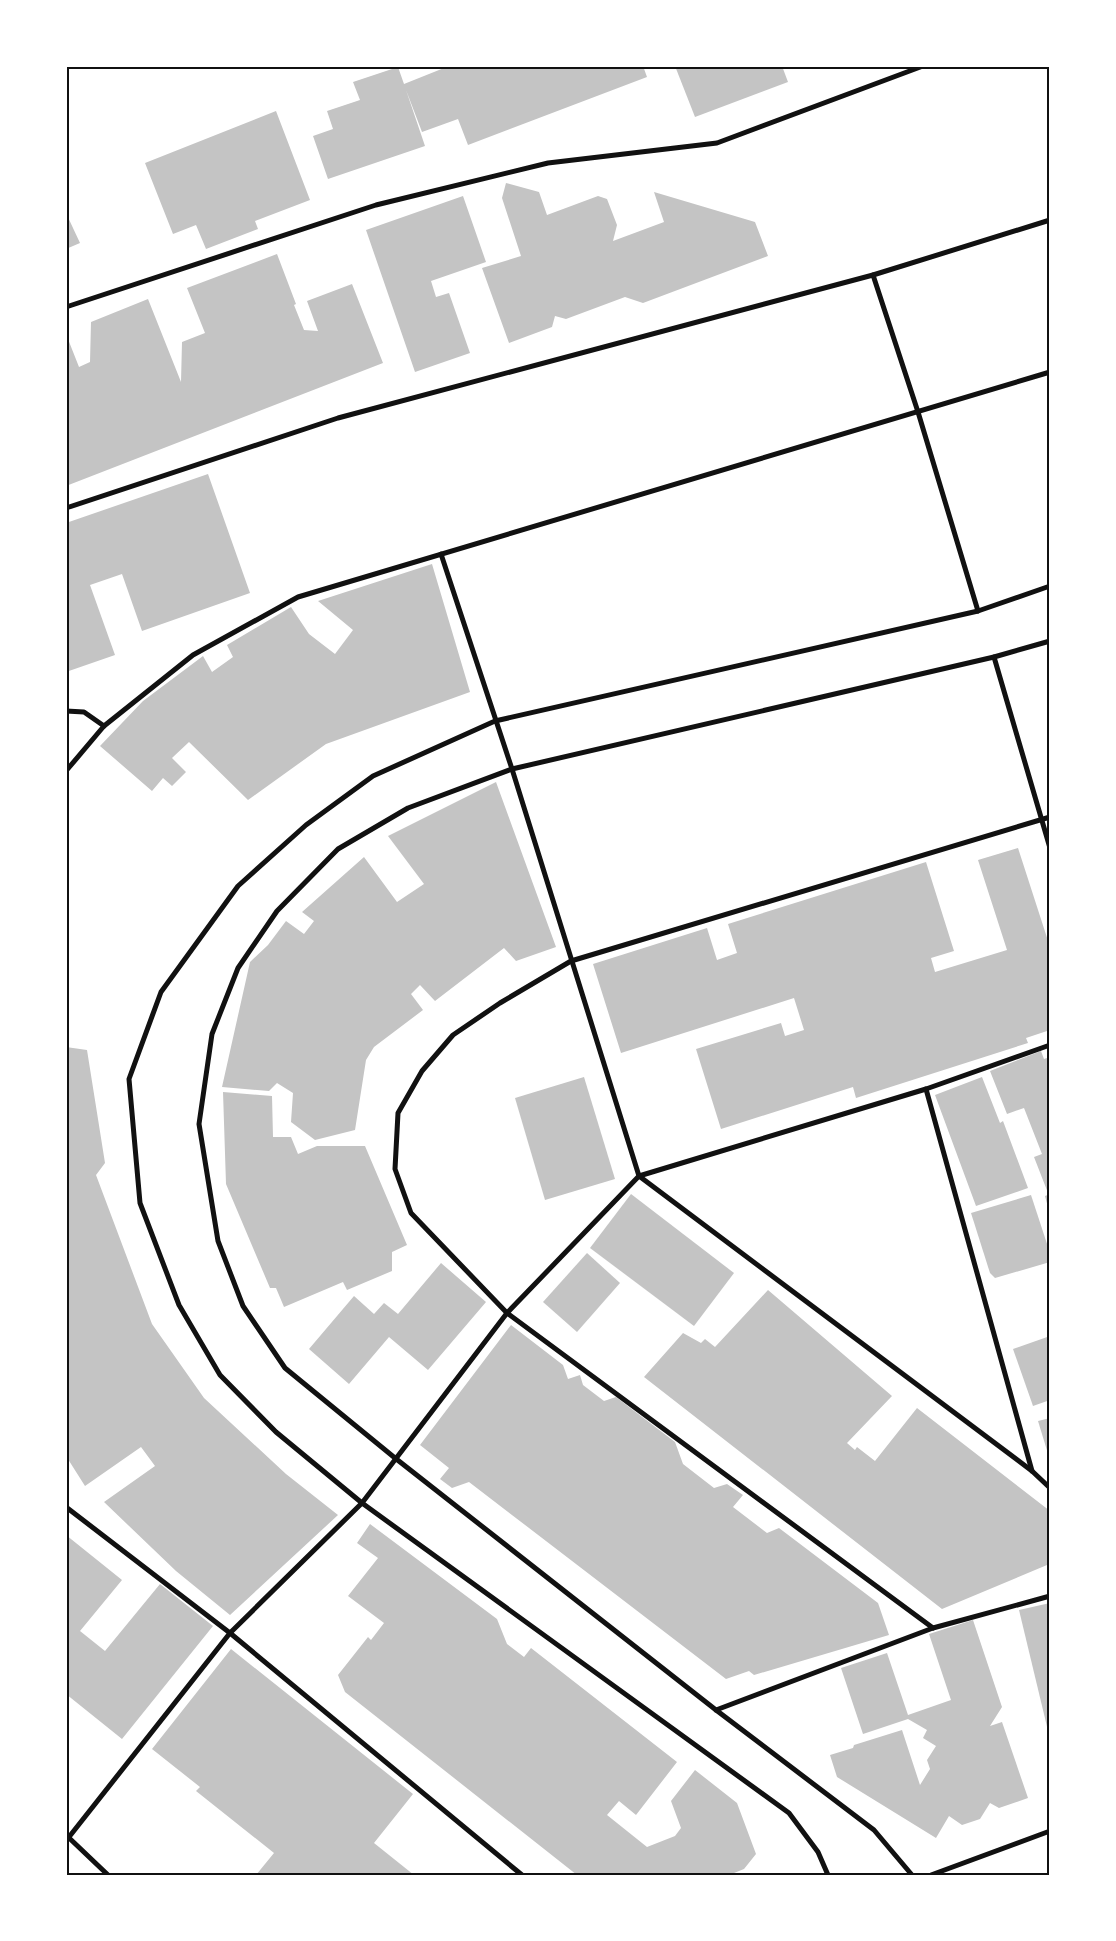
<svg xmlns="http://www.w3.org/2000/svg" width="1116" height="1941" viewBox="0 0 1116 1941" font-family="Karla,sans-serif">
<rect width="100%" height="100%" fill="#fff"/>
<g fill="#c4c4c4">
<path d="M449 66H643L647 77 468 145 458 119 422 132 406 90 425 146 328 179 313 136 333 129 327 111 360 100 353 82 398 67 404 84Z"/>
<path d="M675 66H782L788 82 695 117Z"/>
<path d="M276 111 310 200 255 221 258 229 206 249 196 225 173 234 145 163Z"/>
<path d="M506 183 539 192 547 215 598 196 607 199 617 225 613 241 664 222 654 192 755 222 768 256 643 303 625 297 566 319 555 316 552 327 509 343 482 268 521 256 502 198Z"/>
<path d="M463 196 486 262 431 281 436 297 449 293 470 353 415 372 366 230Z"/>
<path d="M66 213 80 243 66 249Z"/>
<path d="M277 254 296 304 294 305 304 330 318 331 307 301 352 284 383 363 66 486V334L79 367 90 362 91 322 148 299 181 382 182 342 205 333 187 288Z"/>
<path d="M208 474 250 593 142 631 122 574 90 585 115 655 66 672V523Z"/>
<path d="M432 564 470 692 326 744 248 800 189 742 172 758 186 772 172 786 163 778 152 791 100 746 143 701 203 656 212 672 233 657 227 645 291 607 309 634 335 654 353 630 318 601Z"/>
<path d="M496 782 556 947 516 961 504 948 435 1001 420 985 411 994 423 1010 374 1047 366 1060 355 1130 315 1140 291 1122 293 1093 277 1083 269 1091 222 1087 250 962 268 945 286 921 304 934 314 921 302 912 364 857 397 902 424 884 388 836Z"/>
<path d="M1018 848 1050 947V1030L1026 1038 1028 1043 856 1098 853 1087 721 1129 696 1049 781 1023 785 1036 804 1030 794 998 621 1053 593 964 707 928 717 960 737 953 728 924 926 862 954 951 931 958 935 972 1007 950 978 860Z"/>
<path d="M66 1047 87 1050 105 1163 96 1175 152 1324 204 1398 286 1474 338 1515 230 1615 176 1571 104 1502 155 1466 141 1447 85 1486 66 1456Z"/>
<path d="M1041 1051 1044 1059 1050 1057V1193H1048L1034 1157 1042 1154 1024 1108 1007 1114 990 1071Z"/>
<path d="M584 1077 615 1179 545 1200 515 1098Z"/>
<path d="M982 1077 1000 1123 1003 1121 1028 1188 976 1206 935 1095Z"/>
<path d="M223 1092 272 1096 273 1137H291L298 1154 317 1146H365L407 1245 392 1252V1271L347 1290 343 1282 284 1307 276 1288H270L226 1184Z"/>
<path d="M631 1194 734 1273 694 1326 590 1248Z"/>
<path d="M1050 1194V1211H1049L1045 1196Z"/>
<path d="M1031 1195 1050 1253V1262L995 1278 990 1273 971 1213Z"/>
<path d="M587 1253 620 1283 577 1332 543 1302Z"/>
<path d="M441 1263 486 1302 428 1370 389 1337 349 1384 309 1349 354 1296 374 1314 384 1303 398 1314Z"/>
<path d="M768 1290 892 1396 847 1443 855 1450 857 1447 875 1461 917 1408 1050 1511V1567L1047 1565 942 1609 644 1377 683 1333 701 1343 705 1339 715 1347Z"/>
<path d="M511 1325 563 1365 568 1379 580 1375 583 1385 604 1401 616 1397 675 1442 683 1464 714 1488 727 1484 743 1495 733 1507 767 1533 779 1528 878 1603 889 1635 754 1675 749 1671 726 1679 469 1482 452 1488 440 1479 449 1468 420 1445Z"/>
<path d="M1050 1336V1400L1033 1406 1013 1349Z"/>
<path d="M1050 1418V1457H1049L1038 1421Z"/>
<path d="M370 1524 497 1619 507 1644 524 1657 531 1648 677 1762 636 1815 619 1801 607 1815 647 1847 675 1836 681 1828 671 1801 695 1770 737 1803 756 1854 744 1869 729 1875H577L345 1692 338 1675 368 1637 371 1640 384 1623 348 1596 378 1558 357 1543Z"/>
<path d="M66 1535 122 1580 80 1631 105 1651 160 1584 213 1626 122 1739 66 1694Z"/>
<path d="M1050 1603V1734L1049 1735 1019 1610Z"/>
<path d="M973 1620 1002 1707 990 1726 1002 1722 1028 1798 999 1808 990 1803 980 1819 962 1825 949 1816 936 1838 837 1777 830 1755 853 1748 854 1745 902 1730 920 1785 930 1769 927 1760 936 1746 923 1738 927 1730 908 1719 863 1734 841 1668 887 1653 908 1715 951 1700 929 1634Z"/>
<path d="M231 1649 413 1794 374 1843 414 1875H256L274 1853 196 1791 200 1787 152 1749Z"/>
</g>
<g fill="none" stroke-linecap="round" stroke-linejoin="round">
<g stroke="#111" stroke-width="5">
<path d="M873 275 918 412 978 611"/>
<path d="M66 307 376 205 548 163 717 143 923 66"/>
<path d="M66 508 338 418 873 275 1050 220"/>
<path d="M441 554 512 769 639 1176 1032 1471 1050 1488"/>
<path d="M994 657 1050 848"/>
<path d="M66 711 84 712 104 726"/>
<path d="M66 771 104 726 193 655 298 597 1050 372"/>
<path d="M926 1089 1032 1471"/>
<path d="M66 1507 230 1633 522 1875"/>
<path d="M933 1628 507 1313 411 1213 395 1169 398 1113 422 1071 453 1035 500 1003 571 961 1050 817"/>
<path d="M716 1710 933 1628 1050 1596"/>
<path d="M66 1835 108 1875"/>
<path d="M69 1837 230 1633 362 1503 507 1313 639 1176 926 1089 1050 1045"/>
<path d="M828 1875 818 1852 789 1813 362 1503 276 1432 220 1375 179 1305 140 1203 129 1079 161 992 238 886 306 825 373 776 495 721 978 611 1050 586"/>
<path d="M912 1875 874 1830 716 1710 395 1458 285 1368 243 1306 218 1241 199 1124 212 1034 238 968 277 911 338 849 408 808 512 769 994 657 1050 641"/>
<path d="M931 1875 1050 1831"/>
</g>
</g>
<rect width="1116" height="1941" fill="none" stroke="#ffffff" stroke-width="135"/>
<rect x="68" y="68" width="980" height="1806" fill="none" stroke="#111" stroke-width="2"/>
</svg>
